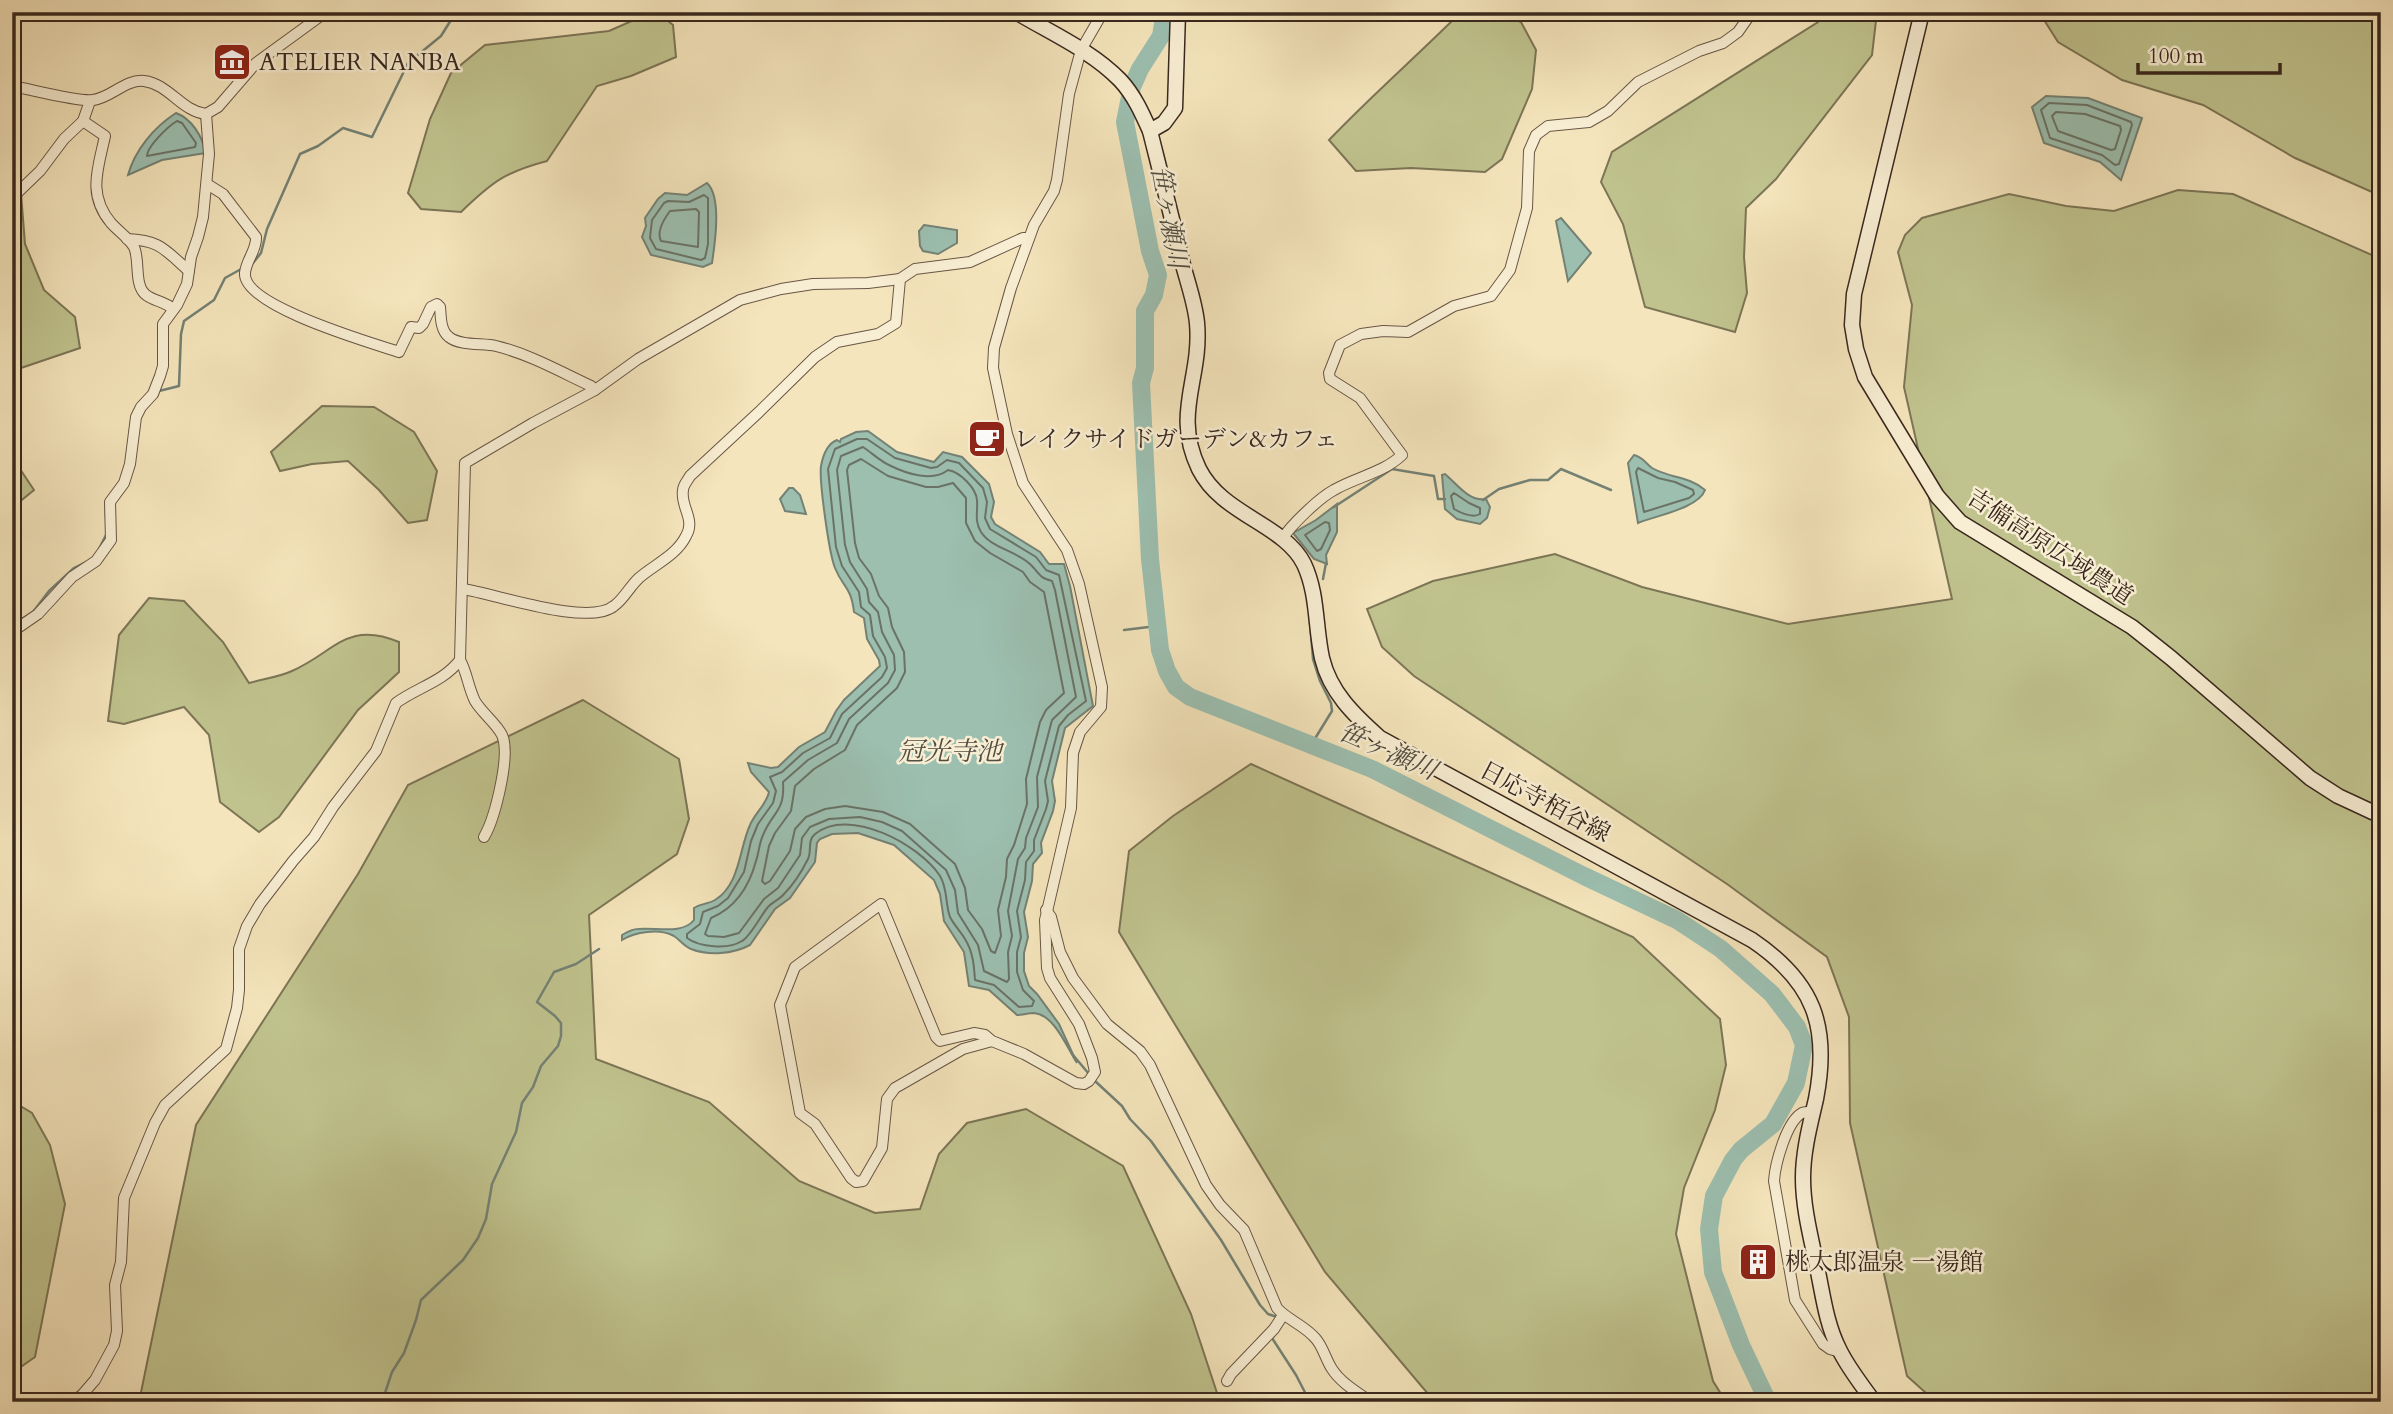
<svg xmlns="http://www.w3.org/2000/svg" width="2393" height="1414" viewBox="0 0 2393 1414" font-family="Cardo,'Noto Serif JP',serif">
<rect width="100%" height="100%" fill="#f5e5bc"/>
<filter id="stains"><feTurbulence type="fractalNoise" baseFrequency=".00286" numOctaves="4"/><feColorMatrix values="0 0 0 0 .2 0 0 0 0 .09 0 0 0 0 .02 0 0 0 .5 -.17"/></filter>
<radialGradient id="worn" r=".72"><stop offset=".6" stop-color="#630" stop-opacity="0"/><stop offset="1" stop-color="#630" stop-opacity=".3"/></radialGradient>
<g fill="#c0c38e" stroke="#7c7556" stroke-width="2">
<path d="M652 12H657L673 25 676 57 631 76 597 86 547 161C505 172 492 182 461 212L421 209 408 193 430 119 451 73 485 45 609 31Z"/>
<path d="M1496 12 1521 22 1536 50 1532 89 1502 159 1485 172 1411 168 1356 171 1329 140C1371 96 1417 56 1460 13Z"/>
<path d="M1821 12H1877L1872 55 1776 179 1746 208 1744 257 1747 293 1735 332 1645 307 1623 224 1601 182 1612 152 1818 22Z"/>
<path d="M2039 12H2381V196L2295 158 2203 105 2122 80 2058 42Z"/>
<path d="M12 128 15 129 17 142 25 244 44 290 75 317 80 348 12 371Z"/>
<path d="M2178 190 2233 194 2381 259V1402H1936L1907 1376 1850 1123 1849 1017 1827 957 1727 884 1414 676 1382 647 1367 609 1433 581 1555 554 1642 587 1788 624 1952 599 1904 387 1912 305 1898 252 1905 235 1922 218 2009 194 2066 206 2114 211Z"/>
<path d="M322 406 374 407 414 432 437 471 427 520 408 523 379 490 348 461 312 464 280 471 271 452Z"/>
<path d="M12 457 34 490 12 508Z"/>
<path d="M149 598 184 601 223 642 249 683C263 679 279 677 292 671 335 652 347 620 399 642V672L358 710 279 817 259 832 220 802 209 735 184 707 124 724 108 721 119 635Z"/>
<path d="M583 700 679 759 689 819 677 854 589 915 596 1059 709 1102 799 1181 875 1213 920 1209 939 1154 967 1123 1026 1109 1123 1166 1191 1314 1220 1402H139L196 1125 358 874 408 785Z"/>
<path d="M1251 764 1633 937 1720 1019 1726 1065 1715 1110 1684 1188 1676 1234 1713 1381 1726 1402H1426L1429 1395 1325 1272 1119 932 1129 851 1173 816Z"/>
<path d="M12 1101 32 1113 50 1145 65 1204 35 1357 12 1373Z"/>
</g>
<g fill="#9cbfb0" stroke="#748275" stroke-width="2">
<path d="M2046 96 2088 98 2142 118 2121 180 2100 162 2044 143 2032 107Z"/>
<path d="M176 113C192 119 202 136 206 153L162 160 128 175C135 150 154 127 176 113Z"/>
<path d="M707 183C722 197 715 243 712 263L703 267 651 255 642 237 646 226 645 218 658 199 665 193 687 195Z"/>
<path d="M1561 218 1591 253 1568 281 1556 221Z"/>
<path d="M924 225 957 230V243L938 254 923 251 920 246 919 231Z"/>
<path d="M868 431 897 452 934 462 943 452 962 457 989 484 994 502 991 517 995 524 1040 552 1049 564H1064L1070 586 1093 706 1065 728 1052 781 1055 801 1053 811 1041 843 1042 853 1033 864 1032 881 1024 912 1028 937 1024 953V971L1029 986 1037 994 1059 1024 1077 1063C1067 1048 1055 1015 1034 1013 1029 1013 1022 1015 1017 1015L989 990 969 986 964 952 944 921 940 894 934 880 894 845 858 833 832 834 820 839 817 843 815 862 790 898 775 909 750 945C733 954 709 956 691 949 684 946 680 940 674 936 659 928 635 932 622 940V935C627 932 632 929 638 929 656 927 682 935 694 920V908C700 904 708 904 715 900 740 885 739 849 750 825 755 813 766 805 769 792L751 772 748 763 771 768 778 767 799 747 825 732 836 711 844 700 880 666 879 660 867 639 864 618 854 612C851 586 843 588 835 568 829 553 819 481 821 466 823 455 827 444 837 440L840 442 841 439 856 432Z"/>
<path d="M1634 455C1643 457 1645 463 1652 468 1669 478 1689 476 1705 490 1699 508 1655 516 1638 523L1628 463Z"/>
<path d="M1445 474C1457 484 1469 502 1486 499L1490 507 1487 518 1480 524 1457 519 1445 509 1442 475Z"/>
<path d="M789 488H793L800 495 806 514 785 511 780 499Z"/>
<path d="M1337 504V532L1326 555 1327 564 1314 559 1293 533 1316 520Z"/>
</g>
<g fill="none" stroke-linecap="round" stroke-linejoin="round">
<g stroke="#6a7366" stroke-width="2">
<path d="M2049 103 2087 105 2131 122 2132 125 2119 164 2115 165 2102 155 2050 138 2041 110Z"/>
<path d="M2056 112 2085 114 2120 126 2121 130 2115 149 2111 150 2058 131 2052 116Z"/>
<path d="M177 121 182 123 196 143 195 147 147 156C147 147 167 127 177 121Z"/>
<path d="M704 195 708 198V244L705 258 701 260 656 249 650 238 652 220 664 203 668 201 689 202Z"/>
<path d="M696 209 699 212 698 247 661 241C656 231 664 219 670 211Z"/>
<path d="M857 439H867L895 458 931 468 937 467 947 460 959 463 983 488 987 502 985 518 990 529 1036 557 1046 570 1059 575 1086 701 1068 715 1059 726 1045 781 1048 801 1046 809 1034 840V851L1026 862 1025 880 1017 911 1021 937 1017 952V972L1023 990 1034 1001 1032 1006 1019 1007 994 985 975 980C974 965 973 952 965 939 961 932 954 925 950 917 945 904 948 889 940 876 920 845 849 806 815 834 807 841 812 851 808 859 802 871 793 885 784 894 779 900 772 902 768 907 761 915 750 937 742 941 728 950 699 947 687 938V934L700 924 703 912 718 906 728 898 744 872 751 841 758 824 773 803 776 791 770 777 782 772 803 753 830 738 842 714 882 677 887 668 885 657 873 636 870 615 861 607 859 592 842 566 836 547 828 469 835 449Z"/>
<path d="M863 447C872 453 881 462 891 466 907 474 933 482 948 470 960 472 976 488 977 500 978 512 974 520 981 532 992 549 1018 551 1031 565 1040 574 1038 577 1052 581L1055 590 1076 697 1052 720 1037 777 1038 807 1026 838 1025 848 1018 859 1008 911 1012 936 1008 952 1009 979 1007 982 984 971 978 945 958 913 955 890 946 870 902 831 882 822 860 817 829 819 810 827 802 838 800 855 778 888 764 899 739 933 724 937 708 936 705 934 711 918C735 908 749 887 756 861 759 852 759 844 763 835 773 811 785 812 783 782L808 760 837 743 849 719 888 683 895 670 894 655 882 632 878 612 869 602 867 589 850 562 845 545 837 470 841 456Z"/>
<path d="M861 459 888 476 926 487H938L953 483 966 498V523L975 541 990 553 1023 572 1030 582 1044 592 1064 693 1046 710 1040 722 1026 779 1027 804 1014 845 1007 859 1006 877 998 910 1001 936 995 953 991 951 982 929 968 910 965 888 955 864 910 824 883 812 845 806 825 809 806 817 795 829 790 851 770 881 765 884 762 881 769 846 775 833 791 811 795 786 814 769 845 750 857 725 897 688 905 672 904 652 892 627 888 608 879 596 871 574 859 558 855 543 847 470 849 465Z"/>
<path d="M1638 468 1658 478 1675 482 1693 490 1694 494 1689 498 1644 512 1636 472Z"/>
<path d="M1454 493 1469 503 1480 508V514C1473 518 1461 513 1454 509L1451 496Z"/>
<path d="M1325 522 1329 523 1330 530 1321 549 1317 551 1305 535Z"/>
</g>
<g stroke="#748275" stroke-width="2.5">
<path d="M249 268 261 253 267 229 300 154 318 146 343 128 372 137 408 63 441 36 456 12"/>
<path d="M159 391 179 386 181 334 184 321 214 300 225 278 243 268"/>
<path d="M129 440 131 422"/>
<path d="M1483 500 1499 489 1530 480H1548L1561 469 1611 490"/>
<path d="M1334 507 1392 469 1434 476 1438 499H1445"/>
<path d="M106 518V504"/>
<path d="M98 551 106 535"/>
<path d="M1323 579 1326 563"/>
<path d="M1310 622 1313 659 1320 681 1331 703 1332 711 1311 745"/>
<path d="M12 625 33 612 49 591 74 568 86 562"/>
<path d="M1124 630 1157 626"/>
<path d="M1073 1055 1089 1074"/>
<path d="M1095 1081 1122 1106 1130 1119 1151 1141 1221 1240 1260 1305 1268 1314 1280 1318"/>
<path d="M1274 1336 1272 1338 1296 1375 1310 1402"/>
<path d="M382 1402 392 1372 404 1353 416 1320 421 1300 463 1260 478 1238 486 1219 492 1184 516 1132 522 1103 533 1087 541 1066 558 1046 561 1036V1023L555 1016 537 1002 554 972 576 964 599 949"/>
</g>
<g stroke="#9cbfb0" stroke-width="18">
<path d="M569 12H584"/>
<path d="M1165 12 1161 36 1140 69 1132 87 1125 122 1150 251 1158 275 1154 295 1145 311V368L1141 383 1150 559 1160 650 1167 671 1176 687 1190 697 1372 769 1584 876 1677 920 1721 949 1772 994 1797 1027 1804 1045 1796 1083 1773 1124 1741 1150 1733 1160 1714 1196 1709 1229 1713 1272 1741 1345 1768 1402"/>
</g>
<defs>
<g id="street">
<path d="M12 86C30 89 78 102 93 100 111 98 125 79 144 81 169 84 181 111 206 114L218 107 256 63 326 12"/>
<path d="M83 121 105 136C98 169 87 194 111 223 118 231 129 238 134 247 140 260 134 284 145 294 152 301 165 301 173 309"/>
<path d="M207 184 223 194 256 237C257 250 246 260 245 273 242 306 372 343 399 352L411 327 419 328 423 324 431 307 437 304 440 307C441 316 440 330 449 337 460 346 483 343 496 346 529 354 561 372 591 386L595 390"/>
<path d="M12 198 40 171 64 139 83 121 90 101"/>
<path d="M127 239C160 240 165 250 189 271"/>
<path d="M1282 539C1291 525 1319 498 1334 490 1356 477 1383 473 1402 455L1360 398 1330 379 1329 373 1340 345 1361 334 1383 331 1408 332 1454 306 1491 296 1510 270 1527 208 1529 151 1536 135 1548 126 1589 122 1608 111 1638 82 1699 51 1723 43 1738 32 1752 12"/>
<path d="M463 589C496 594 588 627 614 606 624 599 630 586 639 578 655 564 676 556 686 536 696 519 680 507 683 490 683 485 688 480 690 476L759 412 815 357 837 342 878 334 896 323 900 279"/>
<path d="M12 632 38 614 72 577 96 561 111 540 110 502 124 483 130 464 136 417 141 407 153 394 160 376 163 366V324L177 305 187 284 191 257 198 237 203 217 209 154 206 114"/>
<path d="M460 660C467 672 468 687 475 701 482 713 496 723 502 735 511 755 495 818 484 837"/>
<path d="M1046 910 1051 917 1060 952 1073 978 1107 1024 1140 1051 1150 1065 1206 1185 1220 1205 1244 1230 1277 1308C1286 1319 1306 1326 1316 1339 1323 1347 1326 1360 1332 1369 1341 1383 1357 1392 1371 1402"/>
<path d="M992 1041 963 1049 895 1088 887 1099 882 1148 863 1181 856 1182 851 1178 815 1124 800 1113 780 1005 795 967 881 904 936 1037 940 1041 974 1033 985 1035 992 1041 1024 1054 1076 1083 1084 1084 1089 1081 1095 1072 1092 1058 1079 1024 1050 978 1047 968 1045 920 1071 808 1073 753 1080 732 1101 707 1102 687 1079 584 1067 550 1023 483 1007 434 993 368 994 348 1011 288 1034 225 1054 191 1057 180 1069 94 1081 50 1103 12"/>
<path d="M1813 1111C1809 1112 1805 1112 1802 1113 1786 1122 1775 1165 1774 1181L1795 1300 1823 1344 1830 1349 1840 1352"/>
<path d="M1227 1381 1231 1374 1274 1329 1283 1315"/>
<path d="M72 1402 82 1395 95 1380 114 1345 117 1331 115 1285 121 1262 124 1198 155 1123 165 1105 226 1049 237 1008 239 990V949L247 926 260 904 293 861 314 837 333 807 376 751 396 703C418 687 443 682 460 660L465 463 533 423 595 390 638 359 740 300 781 289 813 284 868 283 900 279 915 269 970 262 1023 238H1029"/>
</g>
<g id="secondary">
<path d="M1016 12C1051 33 1092 51 1120 80 1134 95 1142 113 1150 131 1161 175 1172 218 1182 261 1187 281 1195 302 1197 323 1202 379 1172 413 1199 469 1222 515 1284 524 1304 564 1318 594 1315 626 1322 658 1330 692 1354 715 1380 738L1752 940C1814 982 1830 1026 1816 1099 1810 1125 1803 1151 1803 1178 1803 1208 1811 1238 1817 1267 1823 1295 1826 1323 1839 1349 1848 1368 1862 1385 1874 1402"/>
<path d="M1922 12 1854 294 1852 325 1856 349 1865 377 1937 496 1960 522 2132 627 2171 658 2310 778 2338 796 2381 816"/>
<path d="M1150 131 1164 123 1175 108 1178 12"/>
</g>
</defs>
<use href="#street" stroke="#685645" stroke-width="12"/>
<use href="#secondary" stroke="#39271d" stroke-width="17"/>
<use href="#street" stroke="#f8eed3" stroke-width="10"/>
<use href="#secondary" stroke="#f8eed3" stroke-width="14"/>
</g>
<defs>
<symbol id="museum-square" viewBox="-11 -11 22 22"><rect x="-9" y="-9" width="18" height="18" rx="4" fill="#8f2418" stroke="#f8eed3"/><path d="M0-6L6-3V-2H-6V-3ZM-5-1h2V3h-2ZM-1-1h2V3h-2ZM3-1h2V3H3ZM-6 4H6V6H-6Z" fill="#fff"/></symbol>
<symbol id="cafe-square" viewBox="-11 -11 22 22"><rect x="-9" y="-9" width="18" height="18" rx="4" fill="#8f2418" stroke="#f8eed3"/><path d="M-5.5-4.5H6V0H3Q3 3.5 0 3.5H-2.5Q-5.5 3.5-5.5 0ZM3-3.2v2h1.7v-2ZM-6 4.5H4V6H-6Z" fill="#fff"/></symbol>
<symbol id="building-square" viewBox="-11 -11 22 22"><rect x="-9" y="-9" width="18" height="18" rx="4" fill="#8f2418" stroke="#f8eed3"/><path d="M-4-6H4V6H1V3H-1V6H-4ZM-2.5-4.3h1.7v1.8h-1.7ZM.8-4.3h1.7v1.8H.8ZM-2.5-1h1.7V.8h-1.7ZM.8-1h1.7V.8H.8Z" fill="#fff"/></symbol>
</defs>
<g fill-rule="evenodd">
<use href="#museum-square" x="210" y="40" width="44" height="44"/>
<use href="#cafe-square" x="965" y="417" width="44" height="44"/>
<use href="#building-square" x="1736" y="1240" width="44" height="44"/>
</g>
<g text-anchor="middle" dominant-baseline="central" stroke-width="5" stroke-linejoin="round" paint-order="stroke">
<g font-size="24" fill="#39271d" stroke="#f8eed3" text-anchor="start">
<text x="259" y="62">ATELIER NANBA</text>
<text x="1014" y="439">レイクサイドガーデン&amp;カフェ</text>
<text x="1785" y="1262">桃太郎温泉 一湯館</text>
</g>
<g font-size="24" fill="#39271d" stroke="#f8eed3">
<text transform="translate(2050 547) rotate(33)">吉備高原広域農道</text>
<text transform="translate(1545 802) rotate(28)">日応寺栢谷線</text>
</g>
<g font-size="26" font-style="italic" fill="#524d42" stroke="#f8eed3">
<text transform="translate(1169 217) rotate(80)">笹ヶ瀬川</text>
<text x="950" y="751">冠光寺池</text>
<text transform="translate(1388 751) rotate(24)">笹ヶ瀬川</text>
</g>
</g>
<rect width="2393" height="1414" fill="none" stroke="#f5e5bc" stroke-width="42"/>
<rect x="14" y="14" width="2365" height="1386" fill="none" stroke="#39271d" stroke-width="3.5"/>
<rect x="21" y="21" width="2351" height="1372" fill="none" stroke="#39271d" stroke-width="2"/>
<path d="M2138 63v10h142v-10" fill="none" stroke="#39271d" stroke-width="3.5"/>
<text x="2148" y="63" font-size="21" fill="#39271d" stroke="#f8eed3" stroke-width="5" paint-order="stroke">100 m</text>
<rect width="100%" height="100%" filter="url(#stains)"/>
<rect width="100%" height="100%" fill="url(#worn)"/>
</svg>
